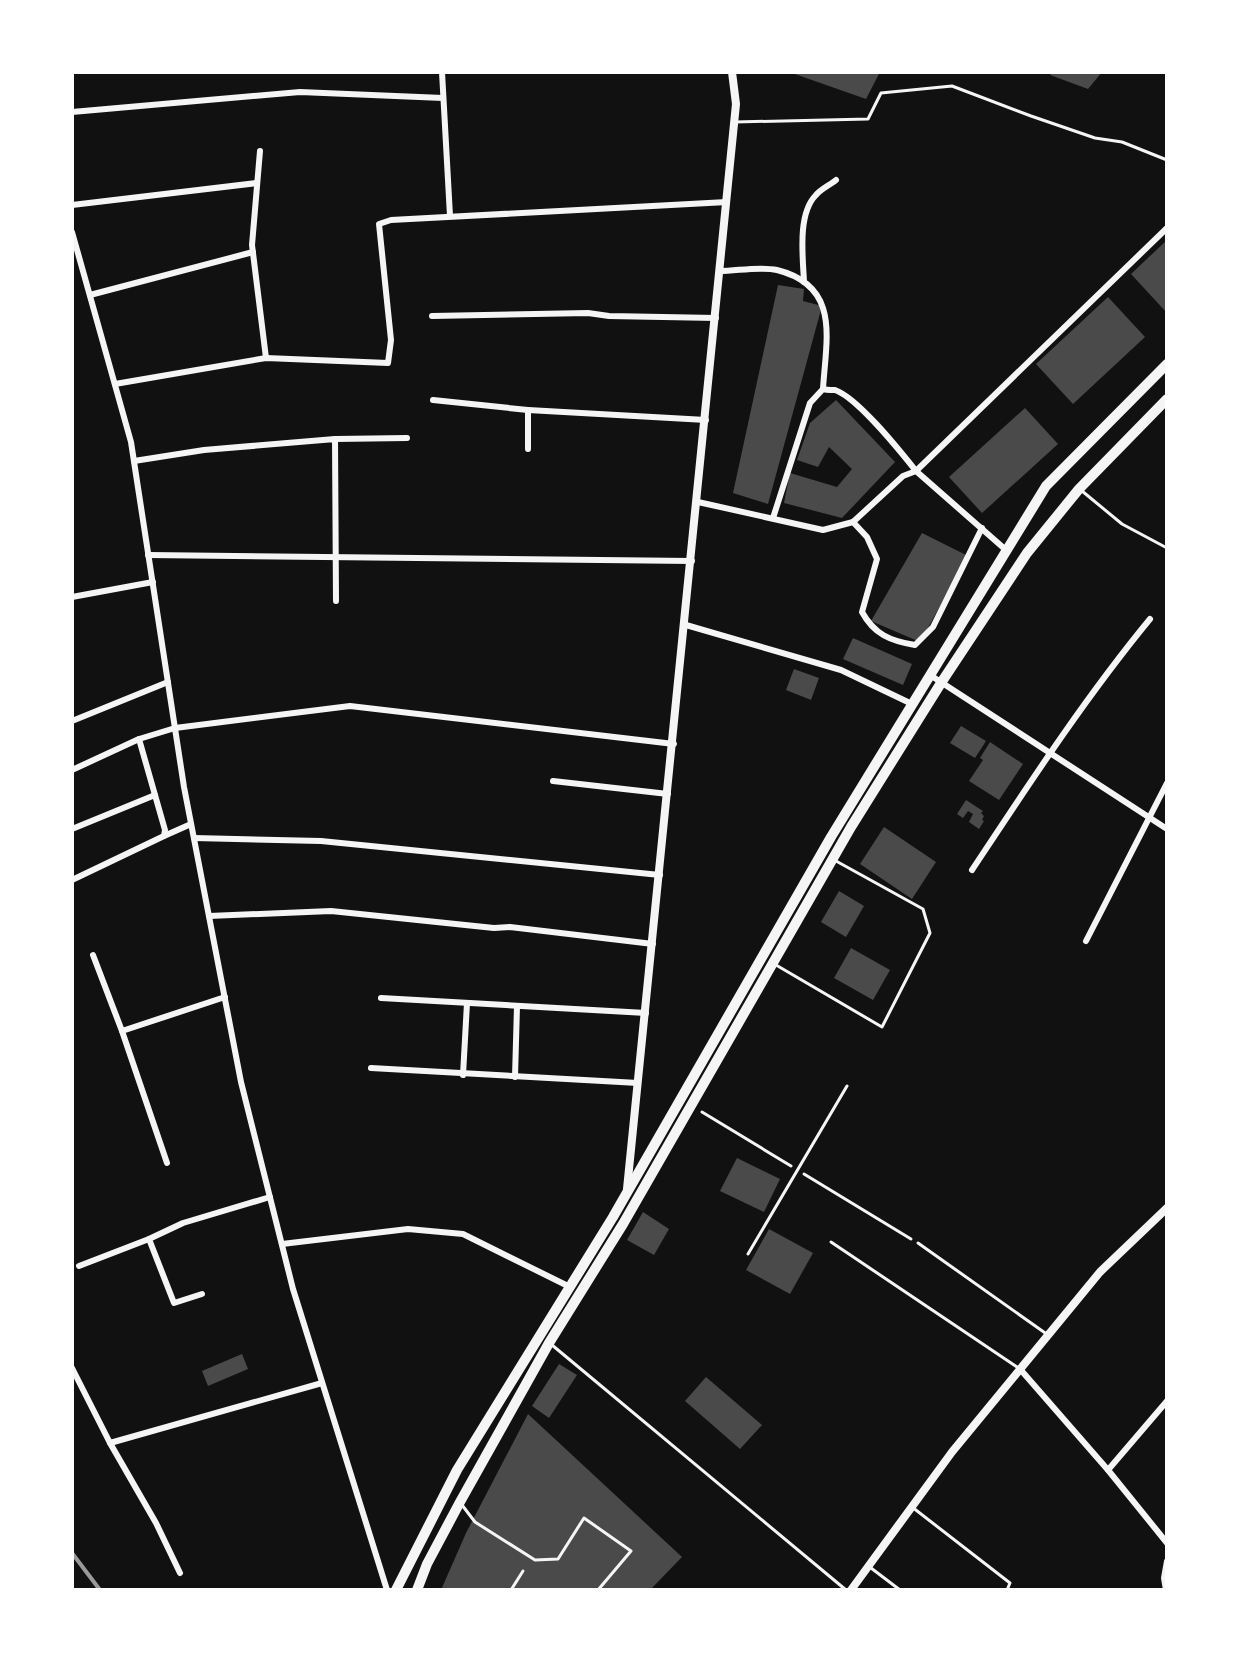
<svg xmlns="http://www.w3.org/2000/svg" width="1239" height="1662" viewBox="0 0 1239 1662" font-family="Signika,sans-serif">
<rect width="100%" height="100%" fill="#111"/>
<g fill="#4a4a4a">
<path d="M789 72H880L866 99Z"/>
<path d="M1053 72H1102L1088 89 1050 75Z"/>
<path d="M1167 240V313L1131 274Z"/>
<path d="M778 285 804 289 803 301 822 306 768 504 733 493Z"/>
<path d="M1108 297 1145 337 1073 404 1036 364Z"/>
<path d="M836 400 895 462 842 518 784 503 790 473 837 487 852 469 829 447 818 467 797 460 810 423Z"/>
<path d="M1025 408 1058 444 982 513 949 477Z"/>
<path d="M922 533 968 556 920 642 871 621Z"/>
<path d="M853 638 912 664 903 685 843 659Z"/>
<path d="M794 669 819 678 811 700 786 690Z"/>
<path d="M961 726 986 741 975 758 950 743Z"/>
<path d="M990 742 1023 764 999 800 969 781 983 760 980 758Z"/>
<path d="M966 800 983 811 981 813 984 816 982 820 984 821 979 829 969 822 973 814 968 811 963 818 957 814Z"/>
<path d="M884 827 936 862 912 899 860 864Z"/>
<path d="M839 891 864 906 846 937 821 922Z"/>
<path d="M851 948 890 970 873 1000 834 978Z"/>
<path d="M737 1158 780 1179 764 1212 720 1191Z"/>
<path d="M643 1212 669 1229 654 1255 627 1240Z"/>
<path d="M769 1229 813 1253 790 1294 746 1270Z"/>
<path d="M242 1354 248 1369 208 1386 202 1371Z"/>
<path d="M559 1364 577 1375 549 1418 532 1406Z"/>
<path d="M706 1377 762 1425 740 1449 685 1401Z"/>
<path d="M528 1414 682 1557 650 1590H441L466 1533Z"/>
</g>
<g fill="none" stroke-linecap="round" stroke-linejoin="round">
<g stroke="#f5f5f5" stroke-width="3">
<path d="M702 1112 791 1166"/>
<path d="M804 1174 911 1239"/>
</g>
<g stroke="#f5f5f5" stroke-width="3">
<path d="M735 122 868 119 881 93 952 86 1031 116 1095 138 1122 142 1167 160"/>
<path d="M1082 491 1122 524 1167 548"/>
<path d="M776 965 882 1027 930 933 923 909 836 861"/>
<path d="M831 1242 1017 1367"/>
<path d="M918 1243 1048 1335"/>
<path d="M748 1254 847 1086"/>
<path d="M552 1345 846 1590"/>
<path d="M462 1505 475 1522 535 1560 558 1559 584 1518 631 1551 598 1590"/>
<path d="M912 1507 1010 1583 1007 1590"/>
<path d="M871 1568 900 1590"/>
<path d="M511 1590 523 1571"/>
</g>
<g stroke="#f5f5f5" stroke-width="6">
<path d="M442 72 450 216"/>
<path d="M72 112 300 92 443 98"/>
<path d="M260 151 252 245 266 358"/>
<path d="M72 205 257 183"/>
<path d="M72 232 131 442 184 787 241 1082 293 1289 387 1590"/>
<path d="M720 271C737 271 760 266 777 270 841 286 826 339 823 389"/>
<path d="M804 282C803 258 797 214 816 195 821 189 830 185 836 180"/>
<path d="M90 295 253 252"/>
<path d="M432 316 588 313 609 316 716 318"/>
<path d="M115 384 266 358 388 363 391 340 379 224 391 220 727 202"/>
<path d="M433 400 528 410"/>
<path d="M335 439 407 438"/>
<path d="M528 449V410L706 420"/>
<path d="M134 461 204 450 335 439 336 601"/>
<path d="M698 502 823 530 853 522 903 476 916 471 1006 550"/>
<path d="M773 518 810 403 823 389C825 390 834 390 835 390 858 398 900 451 916 471L1167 228"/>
<path d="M853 522 867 537 877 559 862 612C874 634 890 641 915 645L933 627 982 528"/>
<path d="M148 555 692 561"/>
<path d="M72 597 153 582"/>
<path d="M686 625 841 670 912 704"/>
<path d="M930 675 1167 829"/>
<path d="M72 721 168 682"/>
<path d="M139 739 175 728 350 706 674 744"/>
<path d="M72 770 139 739 165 830 164 836 72 880"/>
<path d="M553 781 668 794"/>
<path d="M72 829 155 795"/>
<path d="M164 836 191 824"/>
<path d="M194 838 321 841 660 875"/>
<path d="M972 870C1029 784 1085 698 1150 619"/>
<path d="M209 916 331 911 494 928 510 927 653 944"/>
<path d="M1086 941 1167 783"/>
<path d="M93 955 122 1031"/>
<path d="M381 998 646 1013"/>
<path d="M371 1068 638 1083"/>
<path d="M463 1075 467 1003"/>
<path d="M515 1077 517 1006"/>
<path d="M167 1163 122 1031 225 997"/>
<path d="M282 1244 408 1229 463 1234 570 1287"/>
<path d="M79 1266 149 1239"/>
<path d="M202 1294 174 1303 149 1239 183 1223 270 1197"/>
<path d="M72 1368 110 1443 322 1383"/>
<path d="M1020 1369 1108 1470 1167 1543"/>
<path d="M110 1443 156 1523 180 1573"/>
<path d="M1108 1470 1167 1401"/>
<path d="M1166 1590 1164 1578 1167 1561"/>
</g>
<g stroke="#f5f5f5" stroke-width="8">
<path d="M627 1189 736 104 732 72"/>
<path d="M851 1590 952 1452 1100 1272 1167 1208"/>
</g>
<g stroke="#f5f5f5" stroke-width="10">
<path d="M396 1590 457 1470 613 1217 831 837 1046 486 1167 364"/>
<path d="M417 1590 427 1564 460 1502 549 1343 623 1224 851 827 941 683 1027 553 1079 489 1167 399"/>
</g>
<path stroke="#9a9a9a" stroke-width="4" d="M72 1553 100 1590"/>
</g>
<rect width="1239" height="1662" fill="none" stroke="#ffffff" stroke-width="148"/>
</svg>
